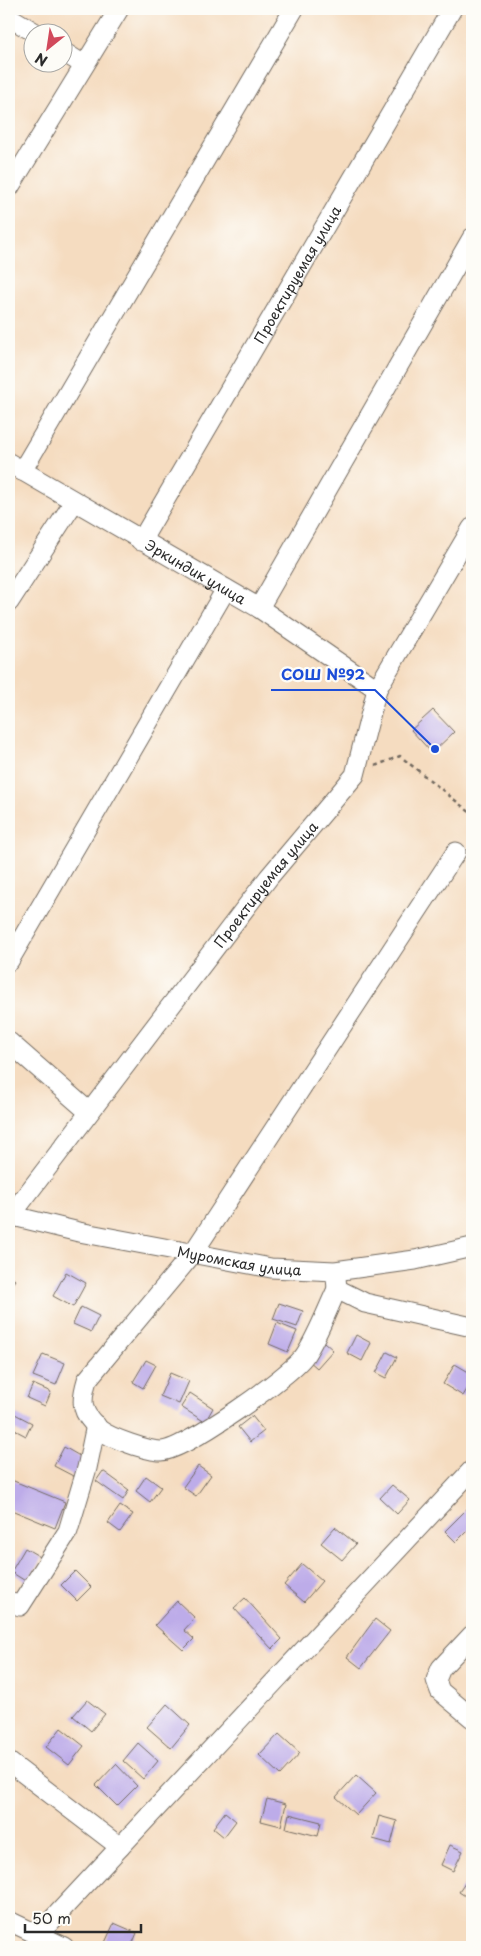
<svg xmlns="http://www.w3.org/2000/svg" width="481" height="1956" viewBox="0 0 481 1956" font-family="'Playpen Sans',sans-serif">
<rect width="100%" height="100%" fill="#fdfcf7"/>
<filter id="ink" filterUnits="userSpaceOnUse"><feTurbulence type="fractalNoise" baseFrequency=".02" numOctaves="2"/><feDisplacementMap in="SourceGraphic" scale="10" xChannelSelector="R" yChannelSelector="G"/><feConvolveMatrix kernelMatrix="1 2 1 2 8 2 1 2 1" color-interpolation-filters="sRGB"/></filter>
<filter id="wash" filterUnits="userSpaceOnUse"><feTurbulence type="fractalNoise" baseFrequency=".0096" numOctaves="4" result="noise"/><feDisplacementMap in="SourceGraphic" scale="20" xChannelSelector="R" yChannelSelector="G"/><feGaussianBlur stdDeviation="1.12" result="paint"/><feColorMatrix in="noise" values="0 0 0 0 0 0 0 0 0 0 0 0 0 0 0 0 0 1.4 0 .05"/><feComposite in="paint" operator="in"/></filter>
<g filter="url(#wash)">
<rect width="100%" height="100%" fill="#f5dcc0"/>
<g id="blocks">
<g fill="#bdace9">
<path d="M433 710 454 732 432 753 411 730Z"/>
<path d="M66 1272 86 1283 73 1307 53 1296Z"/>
<path d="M9 1275 15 1280 9 1288Z"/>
<path d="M279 1303 303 1311 297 1327 273 1319Z"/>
<path d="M81 1307 99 1316 91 1332 73 1324Z"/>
<path d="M277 1323 297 1331 288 1352 269 1344Z"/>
<path d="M356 1335 371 1343 362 1361 347 1353Z"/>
<path d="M324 1342 333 1350 317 1368 308 1360Z"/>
<path d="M387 1352 397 1357 386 1378 376 1373Z"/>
<path d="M43 1354 65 1363 56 1385 33 1376Z"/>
<path d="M146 1360 156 1365 143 1388 133 1382Z"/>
<path d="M455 1364 472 1374V1381L463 1396 443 1384Z"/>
<path d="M170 1373 189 1381 179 1404 160 1396Z"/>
<path d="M33 1384 51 1392 45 1406 27 1398Z"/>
<path d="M190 1393 213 1408 205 1422 181 1407Z"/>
<path d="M13 1413 32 1423 26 1436 9 1427Z"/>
<path d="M252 1416 264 1431 250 1442 238 1427Z"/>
<path d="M64 1447 85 1459 75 1477 54 1466Z"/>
<path d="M198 1466 211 1475 196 1496 183 1487Z"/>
<path d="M103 1471 129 1490 123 1500 96 1481Z"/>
<path d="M146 1476 161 1487 150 1502 136 1491Z"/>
<path d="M9 1479 65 1502 55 1528 9 1509Z"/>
<path d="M392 1485 410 1500 397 1514 380 1498Z"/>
<path d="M472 1504V1526L456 1542 445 1531Z"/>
<path d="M120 1506 133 1514 120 1532 108 1523Z"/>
<path d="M335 1527 356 1544 342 1560 321 1543Z"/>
<path d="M25 1548 42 1558 27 1582 11 1572Z"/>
<path d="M302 1564 322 1581 304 1602 284 1585Z"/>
<path d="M75 1571 91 1587 77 1601 61 1585Z"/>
<path d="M245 1598 282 1639 272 1649 234 1608Z"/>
<path d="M177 1601 195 1618 184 1630 194 1639 183 1650 155 1625Z"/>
<path d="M375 1619 390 1631 361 1668 347 1657Z"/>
<path d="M87 1700 105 1714 91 1731 73 1716Z"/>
<path d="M167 1704 190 1725 171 1748 147 1727Z"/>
<path d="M61 1728 84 1746 69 1765 46 1747Z"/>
<path d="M279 1734 300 1753 280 1775 259 1755Z"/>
<path d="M138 1743 158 1761 143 1779 123 1761Z"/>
<path d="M116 1764 137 1786 117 1806 96 1785Z"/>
<path d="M356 1775 376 1793 356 1815 336 1797Z"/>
<path d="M267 1799 286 1804 281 1826 261 1821Z"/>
<path d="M225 1812 236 1821 224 1837 213 1828Z"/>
<path d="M289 1814 321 1822 318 1836 286 1828Z"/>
<path d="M379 1816 397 1821 391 1844 373 1839Z"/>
<path d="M450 1845 463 1851 453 1871 441 1865Z"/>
<path d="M472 1873V1896L470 1899 459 1892Z"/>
<path d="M114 1923 137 1933 131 1947H103Z"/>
</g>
</g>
</g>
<g filter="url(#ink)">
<use href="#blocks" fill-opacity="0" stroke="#72695f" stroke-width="1"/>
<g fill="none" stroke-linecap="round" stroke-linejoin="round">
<defs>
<g id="minor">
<path d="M9 17 34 32"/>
<path d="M62 51 84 65"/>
<path d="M9 188 119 9"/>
<path id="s1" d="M9 463 259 608 377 689"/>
<path d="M22 471 294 9"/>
<path id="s2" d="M141 541 452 9"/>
<path d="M9 602 74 502"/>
<path d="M259 608 472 238"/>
<path d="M9 961 226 589"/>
<path d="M9 1042 89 1112"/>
<path id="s3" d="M9 1215 79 1232 271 1268 335 1271 415 1260 472 1247"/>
<path id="s4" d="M9 1218 269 877 355 775 377 689 472 528"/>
<path d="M336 1277 337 1289 365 1303 472 1327"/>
<path d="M337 1289C327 1310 318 1335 305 1355 292 1375 184 1451 161 1451 148 1451 110 1438 100 1430 81 1413 80 1403 87 1380L193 1253 456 852"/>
<path d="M9 1602 20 1606 68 1531 87 1468 96 1425"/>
<path d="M472 1635 441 1668 436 1680 440 1691 472 1718"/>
<path d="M9 1762 120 1847"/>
<path d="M9 1921 64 1947"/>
<path d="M35 1947 37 1936 472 1470"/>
</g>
</defs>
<use href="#minor" stroke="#72695f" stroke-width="21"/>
<path stroke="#72695f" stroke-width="2.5" stroke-dasharray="4 4" stroke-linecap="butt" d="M375 766 400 756 472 814"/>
<use href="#minor" stroke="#fff" stroke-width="19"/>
</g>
</g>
<g text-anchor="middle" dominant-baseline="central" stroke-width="4.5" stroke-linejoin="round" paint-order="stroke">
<g font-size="14" fill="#2b2b2b" stroke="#fdfcf7">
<text stroke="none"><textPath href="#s2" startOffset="309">Проектируемая улица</textPath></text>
<text stroke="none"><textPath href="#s1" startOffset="216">Эркиндик улица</textPath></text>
<text stroke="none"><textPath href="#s4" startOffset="421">Проектируемая улица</textPath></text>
<text stroke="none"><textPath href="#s3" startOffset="235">Муромская улица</textPath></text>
</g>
</g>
<path fill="none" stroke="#1d4ed8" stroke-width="2" d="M435 749L375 690H271"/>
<circle fill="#1d4ed8" stroke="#fdfcf7" stroke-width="2" cx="435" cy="749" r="5"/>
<g font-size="15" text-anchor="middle" font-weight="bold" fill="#1d4ed8" stroke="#fdfcf7" stroke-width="4.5" stroke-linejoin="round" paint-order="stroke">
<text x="323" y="680">СОШ №92</text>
</g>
<rect width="481" height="1956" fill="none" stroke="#fdfcf7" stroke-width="30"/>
<g transform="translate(48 48) rotate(210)"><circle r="24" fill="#fdfcf7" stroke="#a9a8a5"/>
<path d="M0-4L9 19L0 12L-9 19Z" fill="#d1495b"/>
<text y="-8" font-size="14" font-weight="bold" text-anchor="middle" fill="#2b2b2b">N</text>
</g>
<path d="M25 1924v8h116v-8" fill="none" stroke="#2b2b2b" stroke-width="2.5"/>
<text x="32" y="1924" font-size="15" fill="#2b2b2b" stroke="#fdfcf7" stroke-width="4" paint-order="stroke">50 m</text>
</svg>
